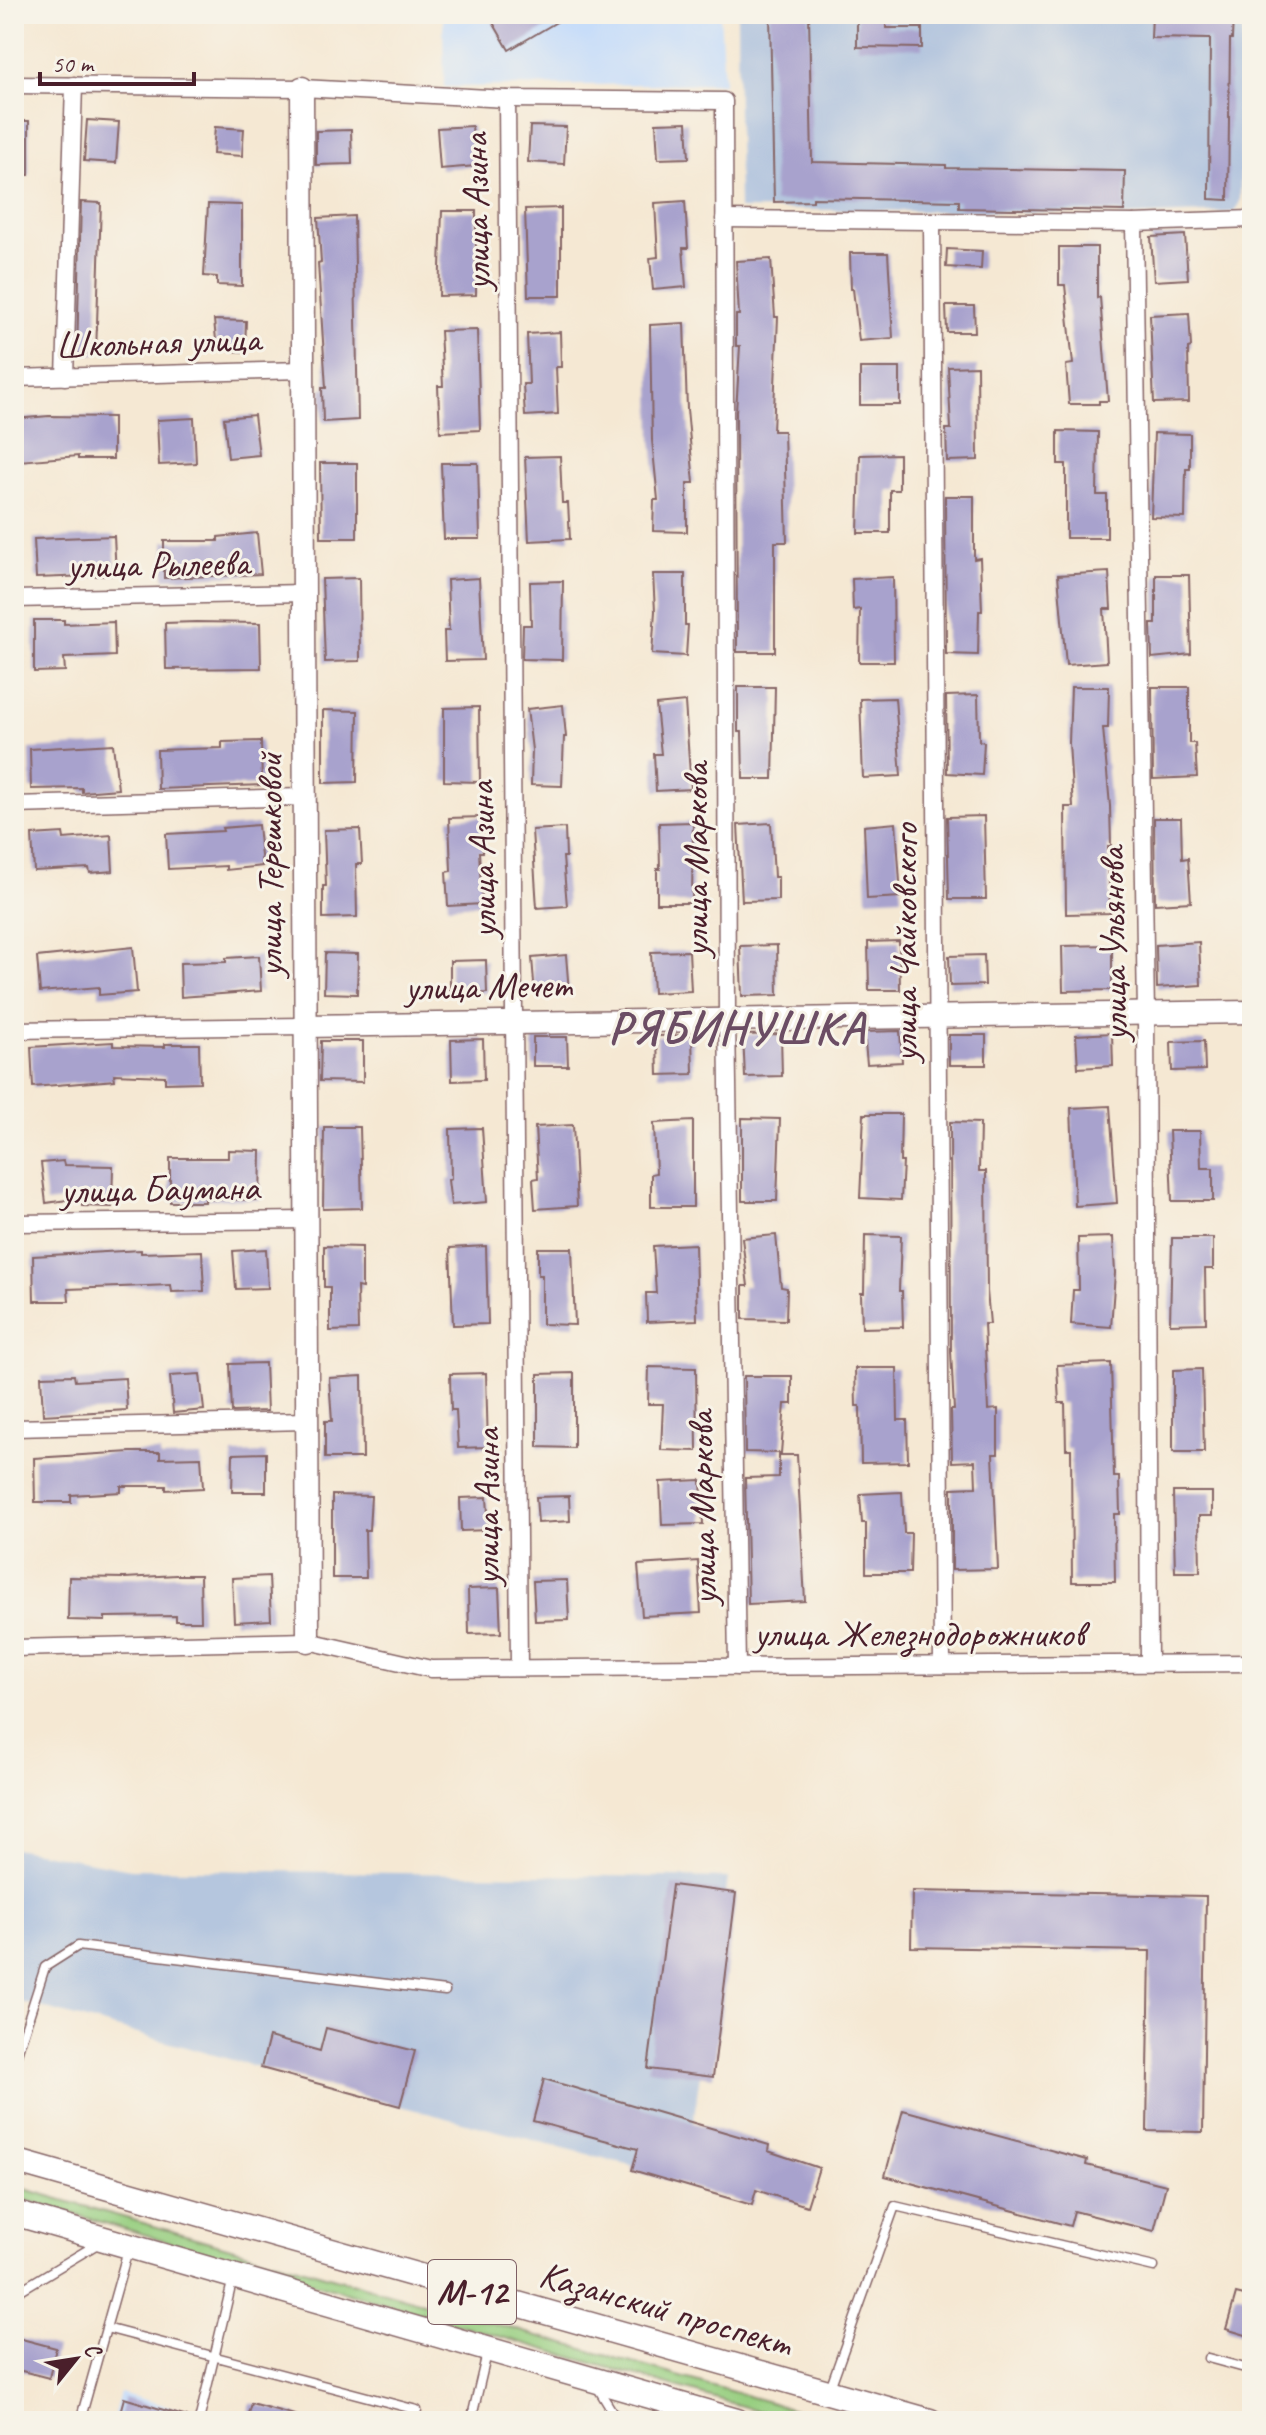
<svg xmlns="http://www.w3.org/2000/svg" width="1266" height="2435" viewBox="0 0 1266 2435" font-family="Caveat,sans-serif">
<rect width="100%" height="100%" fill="#f7f3e8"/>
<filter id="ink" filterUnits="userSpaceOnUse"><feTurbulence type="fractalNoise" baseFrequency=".0125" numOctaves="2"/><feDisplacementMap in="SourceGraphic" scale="16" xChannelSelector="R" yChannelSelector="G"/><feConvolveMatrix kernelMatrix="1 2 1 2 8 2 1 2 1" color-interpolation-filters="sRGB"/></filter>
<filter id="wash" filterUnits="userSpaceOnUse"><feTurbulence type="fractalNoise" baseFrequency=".006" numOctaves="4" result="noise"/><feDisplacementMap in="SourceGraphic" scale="32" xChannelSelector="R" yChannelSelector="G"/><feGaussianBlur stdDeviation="1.8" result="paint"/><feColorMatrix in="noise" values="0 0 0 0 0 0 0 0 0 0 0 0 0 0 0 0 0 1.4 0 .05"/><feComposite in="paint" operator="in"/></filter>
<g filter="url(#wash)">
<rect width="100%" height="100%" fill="#f5e8d3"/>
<g fill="#c7ddf9">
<path d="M443 14H720L724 83 444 87Z"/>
<path d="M120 2393 222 2421H112Z"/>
</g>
<g fill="#b5c6de">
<path d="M737 14H1243L1240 201 1235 212 1120 216 1121 213 739 209Z"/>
<path d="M14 1848 131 1869 728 1878 685 2179 400 2106 14 2000Z"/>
</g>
<path fill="#98cf81" stroke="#717756" stroke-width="2" d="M14 2186 835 2421H794L14 2197Z"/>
<g id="blocks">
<g fill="#a8a2cd">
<path d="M488 14H570L509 50Z"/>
<path d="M770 14H809L812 162 946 165V168L1125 171 1124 211 959 208V201L813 198V201L774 202Z"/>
<path d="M857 14H886V28H922V48L857 47Z"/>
<path d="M1152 14H1233L1232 39H1230L1228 200 1209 199 1210 39 1151 38Z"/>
<path d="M87 120 119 122 116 163 84 161Z"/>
<rect x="14" y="121" width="15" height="54"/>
<path d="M687 122 689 158 658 159 656 123Z"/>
<path d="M472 126 476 166 440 169 437 128Z"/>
<path d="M530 126 566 127 564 164 528 162Z"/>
<path d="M215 127 244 129 242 156 213 154Z"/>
<path d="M351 130 352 164 316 165V131Z"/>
<path d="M685 201 688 248H683L686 287 653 290 650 258 658 257 655 203Z"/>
<path d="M81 202 101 203 96 354H77Z"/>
<path d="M208 204 242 205V286L217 285V277L204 276Z"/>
<path d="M561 208V296H528L525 209Z"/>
<path d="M442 211H476V295L439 296Z"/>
<path d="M354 216 358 420 323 422 322 388H326L318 263 321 262 318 218Z"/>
<path d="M1185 235 1188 279 1154 281 1151 237Z"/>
<path d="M1059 247H1097V298L1100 297 1108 401H1099V404H1069L1066 365 1073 364 1065 285H1059Z"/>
<path d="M947 249 982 251 981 269 946 267Z"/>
<path d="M850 253H888L893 338 859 341 853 289H851Z"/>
<path d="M771 259 775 317H778L773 431H784L787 542H775V652H737L736 412 740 346H736V315H739L736 261Z"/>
<path d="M946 306H974L975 332H947Z"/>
<path d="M1189 313 1191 347 1188 348 1189 402 1154 403 1150 315Z"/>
<path d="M214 320 246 321 245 352 217 350Z"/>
<path d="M684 323 687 409 694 483H687V532L653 531 654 500H658L652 440 650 325Z"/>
<path d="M477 330 480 430 440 432 438 386H443L440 331Z"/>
<path d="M560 332 561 367H556L558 414 525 416 523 384H529L527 334Z"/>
<path d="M977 366 978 460 947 461 946 429H951L948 367Z"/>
<rect x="860" y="368" width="40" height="37"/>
<path d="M254 415 259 455 228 458 224 418Z"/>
<path d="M49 416 113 417V459H78V456L19 461 15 419Z"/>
<path d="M194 418 196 463 159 465 157 420Z"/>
<path d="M1058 431 1098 432 1097 495H1107V538H1066V464H1058Z"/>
<path d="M1154 433 1190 434V469H1186L1185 518 1151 517Z"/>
<path d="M899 454V490H890V533H858L860 455Z"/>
<path d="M560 456 562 503H568L570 539 529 541 525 457Z"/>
<path d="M320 463H357V538H321Z"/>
<path d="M441 463H478L480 539H444Z"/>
<path d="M945 496H974V559L980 558 982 611H979L978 655 946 654Z"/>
<path d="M257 533 261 574 164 578V541H218V537Z"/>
<path d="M114 536 116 575 36 578 34 539Z"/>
<path d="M1109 572 1111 609H1104L1107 662 1066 665 1058 575Z"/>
<path d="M653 574H685V625H688L686 656 652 654 655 611Z"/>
<path d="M1156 575H1189L1191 654 1152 658 1151 624H1156Z"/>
<path d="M893 577 894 662H859L860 609 853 610 852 579Z"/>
<path d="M359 578 360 661 325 662 322 579Z"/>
<path d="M479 578 483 660 445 661 444 631H449L447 580Z"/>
<path d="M563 581 562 660 522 659 523 625H531L530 582Z"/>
<path d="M34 620H64V624L114 622 115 656 64 658 65 671 34 672Z"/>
<path d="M196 622 260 623 261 668 166 669 165 623Z"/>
<path d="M738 687H775L773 779H743L742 732H738Z"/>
<path d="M1071 687H1109L1108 728H1103L1110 806 1111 846H1108L1110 913 1066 914 1065 807H1073L1069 743Z"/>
<path d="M1152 687H1189V743H1195L1197 777 1153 779Z"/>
<path d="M978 695 979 741 984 742 982 775 947 773 946 696Z"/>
<path d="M895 698 901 776 863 778 860 699Z"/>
<path d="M685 702 691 789 656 791 654 754H661L656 705Z"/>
<path d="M563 705 566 737H564L562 786 531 785 532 750 527 709Z"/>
<path d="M479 707 480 782 444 781V708Z"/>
<path d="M323 710 358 711 357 782 323 783Z"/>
<path d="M261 741 262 785 158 789 157 750 222 748V742Z"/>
<path d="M113 744 118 789 82 792V788L31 789 30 749Z"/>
<path d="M984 816 986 899H949L947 817Z"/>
<path d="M481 817 483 852H479L482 904 448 906 446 872 451 871 449 818Z"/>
<path d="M1154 818H1181L1182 859 1188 858 1191 902 1155 904Z"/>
<path d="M693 822 692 903H657V869H660L659 823Z"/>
<path d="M771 823 774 877H778V900L742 901 738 825Z"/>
<path d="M896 823 901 897 867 899 864 826Z"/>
<path d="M258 825 262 866 226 870V866L168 869 166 834 223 831 222 828Z"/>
<path d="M565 828 566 857H563L567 906 537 908 532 830Z"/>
<path d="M360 829 362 864H356L357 917 323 918V886H326L324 830Z"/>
<path d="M63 833 64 839 111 835 113 871 90 873 89 868 34 871 32 835Z"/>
<path d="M899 941 900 990H869L868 942Z"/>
<path d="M1199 942 1201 985 1157 988 1156 945Z"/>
<path d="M777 945 778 995 742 996 740 946Z"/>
<path d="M1112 945V990L1063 991 1062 946Z"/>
<path d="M133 947 137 992 99 995V987L40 992 37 957Z"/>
<path d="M689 951 691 991 653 993 651 952Z"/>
<path d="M325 953 358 954 357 994 324 993Z"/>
<path d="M566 955 569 992 535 995 532 958Z"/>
<path d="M984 955 985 985 950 986 949 956Z"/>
<path d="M259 956 261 991 181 997 180 963 226 962V958Z"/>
<path d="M486 960 487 993 450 994V961Z"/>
<path d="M900 1031 902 1062 867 1064 864 1032Z"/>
<path d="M1112 1033 1113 1066 1078 1068 1076 1035Z"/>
<path d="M781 1034 782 1076 745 1077 743 1035Z"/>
<path d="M692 1035 693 1074 658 1075 657 1036Z"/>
<rect x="949" y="1035" width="37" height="30"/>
<path d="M533 1037H567L568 1066H533Z"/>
<path d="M483 1039 484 1080 452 1081 451 1040Z"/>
<path d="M321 1041H363V1082L320 1081Z"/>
<path d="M1204 1041 1205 1070 1172 1071 1171 1042Z"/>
<path d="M113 1042V1046L165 1047V1044H199L200 1082 165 1083V1076L114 1074 115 1080 33 1087 31 1047Z"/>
<path d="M1110 1106 1117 1203 1075 1206 1071 1108Z"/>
<path d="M864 1114H901L900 1162H903L901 1200 860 1198Z"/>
<path d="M742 1118 780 1119 777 1201H742Z"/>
<path d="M693 1121V1207H651V1174L656 1173 654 1123Z"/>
<path d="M950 1122 980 1123 979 1171H986L987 1291 990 1324H984L988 1410 998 1409V1454H993L998 1569 952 1570V1488L976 1487 975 1461 952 1462 951 1410H954L951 1351Z"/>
<path d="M573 1125 577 1206 535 1209 533 1179 538 1178 535 1127Z"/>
<path d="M324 1127H360L362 1208 323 1209Z"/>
<path d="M482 1128 487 1202 451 1205 448 1180 451 1179 450 1129Z"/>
<path d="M1169 1131H1200L1201 1168H1213V1201H1172Z"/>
<path d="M228 1150 261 1151 260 1200 205 1199V1202H170V1158H228Z"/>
<path d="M63 1161 64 1165 113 1166 112 1207 82 1206V1198L46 1203 41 1163Z"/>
<path d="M776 1235 781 1287 787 1288 786 1320 743 1319V1286H748L742 1238Z"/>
<path d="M865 1235 901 1236 899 1291H902L903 1327 862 1328 861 1293H864Z"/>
<path d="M1113 1237 1115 1273 1111 1327 1071 1324 1073 1290H1079L1078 1238Z"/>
<path d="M1172 1238H1213V1269H1205L1206 1323 1170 1324Z"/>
<path d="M695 1244 697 1320 647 1322 646 1293H656L653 1246Z"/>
<path d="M324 1246 362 1247V1288L357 1287 358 1330 330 1331V1287H324Z"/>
<path d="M486 1246 488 1324 453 1325 450 1248Z"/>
<path d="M538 1248H572L575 1325 542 1324V1275H538Z"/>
<path d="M266 1249 268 1288 236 1289 233 1251Z"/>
<path d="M141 1250V1253L202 1251 204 1291 172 1292 171 1285 68 1289 69 1301H34L33 1256Z"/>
<path d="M265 1363 267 1411 232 1412 230 1364Z"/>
<path d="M1111 1363 1114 1477H1119L1120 1514H1114L1115 1582H1072L1071 1449H1066L1065 1403H1059L1057 1365Z"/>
<path d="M649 1367 696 1368 697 1451 661 1450 663 1404H648Z"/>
<path d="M855 1368H897L898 1420H907L908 1462 861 1463 860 1406H856Z"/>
<path d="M1202 1369 1204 1452H1173V1370Z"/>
<path d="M486 1373 488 1447 458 1448 456 1410H451L450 1374Z"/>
<path d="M574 1373V1448L538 1447V1374Z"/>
<path d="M200 1374 204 1410 173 1413 170 1376Z"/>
<path d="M74 1375 75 1381 125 1378 127 1410 43 1415 41 1376Z"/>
<path d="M362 1376 363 1458H325V1421H332L329 1378Z"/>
<path d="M744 1376H792V1404H785L781 1453 745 1452Z"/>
<path d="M131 1452H160V1458L201 1457 203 1488 166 1490V1486H121V1492L71 1495V1502H35L34 1458Z"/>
<path d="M266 1453V1492H232L233 1454Z"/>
<path d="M779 1455H797L805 1601 748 1604 745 1478 779 1477Z"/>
<path d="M701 1480 703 1524 662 1525 660 1482Z"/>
<path d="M902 1492 904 1533H911L910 1573H866V1523H862L860 1494Z"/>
<path d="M1173 1492H1212V1516H1199L1200 1572H1175Z"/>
<path d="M332 1495 371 1496 369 1530H365L366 1578H332Z"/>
<path d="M569 1496 570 1521 538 1523 536 1497Z"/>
<path d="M487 1497 489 1530 461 1531 460 1498Z"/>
<path d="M698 1561 701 1613 642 1616 638 1565Z"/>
<path d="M176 1575H200L201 1621H176V1616L105 1617V1621L68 1620 69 1577 125 1578Z"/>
<path d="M269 1576 271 1620 234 1622 232 1578Z"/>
<path d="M567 1580 569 1620 535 1621 533 1581Z"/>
<path d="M499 1588 501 1633 469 1634 468 1589Z"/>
<path d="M672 1885 736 1893 713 2077 648 2069Z"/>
<path d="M912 1891 1206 1896 1203 2132 1147 2131 1150 1951 911 1947Z"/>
<path d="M326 2028 415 2051 400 2106 261 2068 269 2037 320 2051Z"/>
<path d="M544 2079 769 2145 768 2151 819 2168 807 2206 756 2190 752 2205 632 2170 638 2149 533 2121Z"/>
<path d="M903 2110 1087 2160 1086 2165 1166 2185 1154 2231 1074 2211 1070 2226 885 2176Z"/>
<path d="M1236 2294 1252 2298V2337L1226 2329Z"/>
<path d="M14 2337 56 2348 49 2378 14 2369Z"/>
<path d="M124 2398 187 2417 186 2421H136L119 2416Z"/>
<path d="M251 2403 298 2416 297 2421H246Z"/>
</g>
</g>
</g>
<g filter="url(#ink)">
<use href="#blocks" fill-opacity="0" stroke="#866566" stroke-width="2"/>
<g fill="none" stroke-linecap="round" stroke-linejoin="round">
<defs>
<g id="lane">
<path d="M14 2063 45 1967 78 1946 445 1991"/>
<path d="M14 2294 99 2243"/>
<path d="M106 2328 417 2410"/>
<path d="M1208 2358 1252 2370"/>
<path d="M596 2385 618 2421"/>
<path d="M830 2388 895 2206 1154 2267"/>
<path d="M80 2421 128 2250"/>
<path d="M199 2421 233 2278"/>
<path d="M471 2421 487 2353"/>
</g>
<g id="street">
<path d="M14 85 302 88 507 99 724 101 727 1018 737 1667"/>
<path d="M507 99 519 1668"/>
<path d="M724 219 1134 223 1252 219"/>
<path d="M932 221 942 1665"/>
<path d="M1134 223 1146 1015 1149 1663"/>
<path d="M65 377 74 85"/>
<path d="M14 378 303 370"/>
<path d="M14 599 304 593"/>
<path d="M14 805 304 797"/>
<path d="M14 1030 305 1026"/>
<path d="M14 1223 306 1220"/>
<path d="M14 1428 306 1421"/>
<path d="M14 1648 308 1641 431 1669 1252 1663"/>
</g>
<g id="secondary">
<path d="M302 88 308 1641"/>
<path d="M305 1026 1252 1012"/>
</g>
<g id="primary">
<path d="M14 2161 930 2421"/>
<path d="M14 2213 737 2421"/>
</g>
</defs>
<use href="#lane" stroke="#866566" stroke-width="11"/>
<use href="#street" stroke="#866566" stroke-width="19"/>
<use href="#secondary" stroke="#866566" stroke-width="25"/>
<use href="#primary" stroke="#866566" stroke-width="27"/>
<use href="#lane" stroke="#fff" stroke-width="8"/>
<use href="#street" stroke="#fff" stroke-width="16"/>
<use href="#secondary" stroke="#fff" stroke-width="22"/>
<use href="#primary" stroke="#fff" stroke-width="24"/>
</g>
</g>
<g text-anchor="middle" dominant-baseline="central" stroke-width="6" stroke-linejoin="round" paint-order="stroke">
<rect fill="#f7f3e8" stroke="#7e5f64" stroke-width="2" x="428" y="2260" width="88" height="64" rx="6"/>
<g font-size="36" font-weight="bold" fill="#4a1f2b">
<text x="472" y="2292">М-12</text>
</g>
<g font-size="38" fill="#4a1f2b" stroke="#f7f3e8">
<text transform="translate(476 212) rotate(-91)">улица Азина</text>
<text transform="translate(158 342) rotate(-2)">Школьная улица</text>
<text transform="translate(158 564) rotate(-1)">улица Рылеева</text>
<text transform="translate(482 860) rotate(-91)">улица Азина</text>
<text transform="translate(695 860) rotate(-90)">улица Маркова</text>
<text transform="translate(269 865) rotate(-90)">улица Терешковой</text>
<text transform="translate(904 943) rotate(-90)">улица Чайковского</text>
<text transform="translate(1113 944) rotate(-91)">улица Ульянова</text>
<text transform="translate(488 986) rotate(-1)">улица Мечет</text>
<text transform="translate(160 1189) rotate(-1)">улица Баумана</text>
<text transform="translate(486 1507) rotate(-90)">улица Азина</text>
<text transform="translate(702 1508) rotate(-91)">улица Маркова</text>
<text x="919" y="1633">улица Железнодорожников</text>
<text transform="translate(666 2309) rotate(16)">Казанский проспект</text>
</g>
<g font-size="46" font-weight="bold" letter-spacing="2" fill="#6b4d64" stroke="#f7f3e8">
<text x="737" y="1028">РЯБИНУШКА</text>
</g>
</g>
<rect width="1266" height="2435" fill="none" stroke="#f7f3e8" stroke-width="48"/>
<g transform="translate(76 2359) rotate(60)" stroke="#f7f3e8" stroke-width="6" paint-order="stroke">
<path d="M0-6L14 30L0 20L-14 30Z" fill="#4a1f2b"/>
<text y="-12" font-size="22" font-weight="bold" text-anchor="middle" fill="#4a1f2b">С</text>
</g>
<path d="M40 72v12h154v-12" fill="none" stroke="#4a1f2b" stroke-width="4"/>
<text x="52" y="72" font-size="24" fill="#4a1f2b" stroke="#f7f3e8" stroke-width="6" paint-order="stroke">50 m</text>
</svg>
